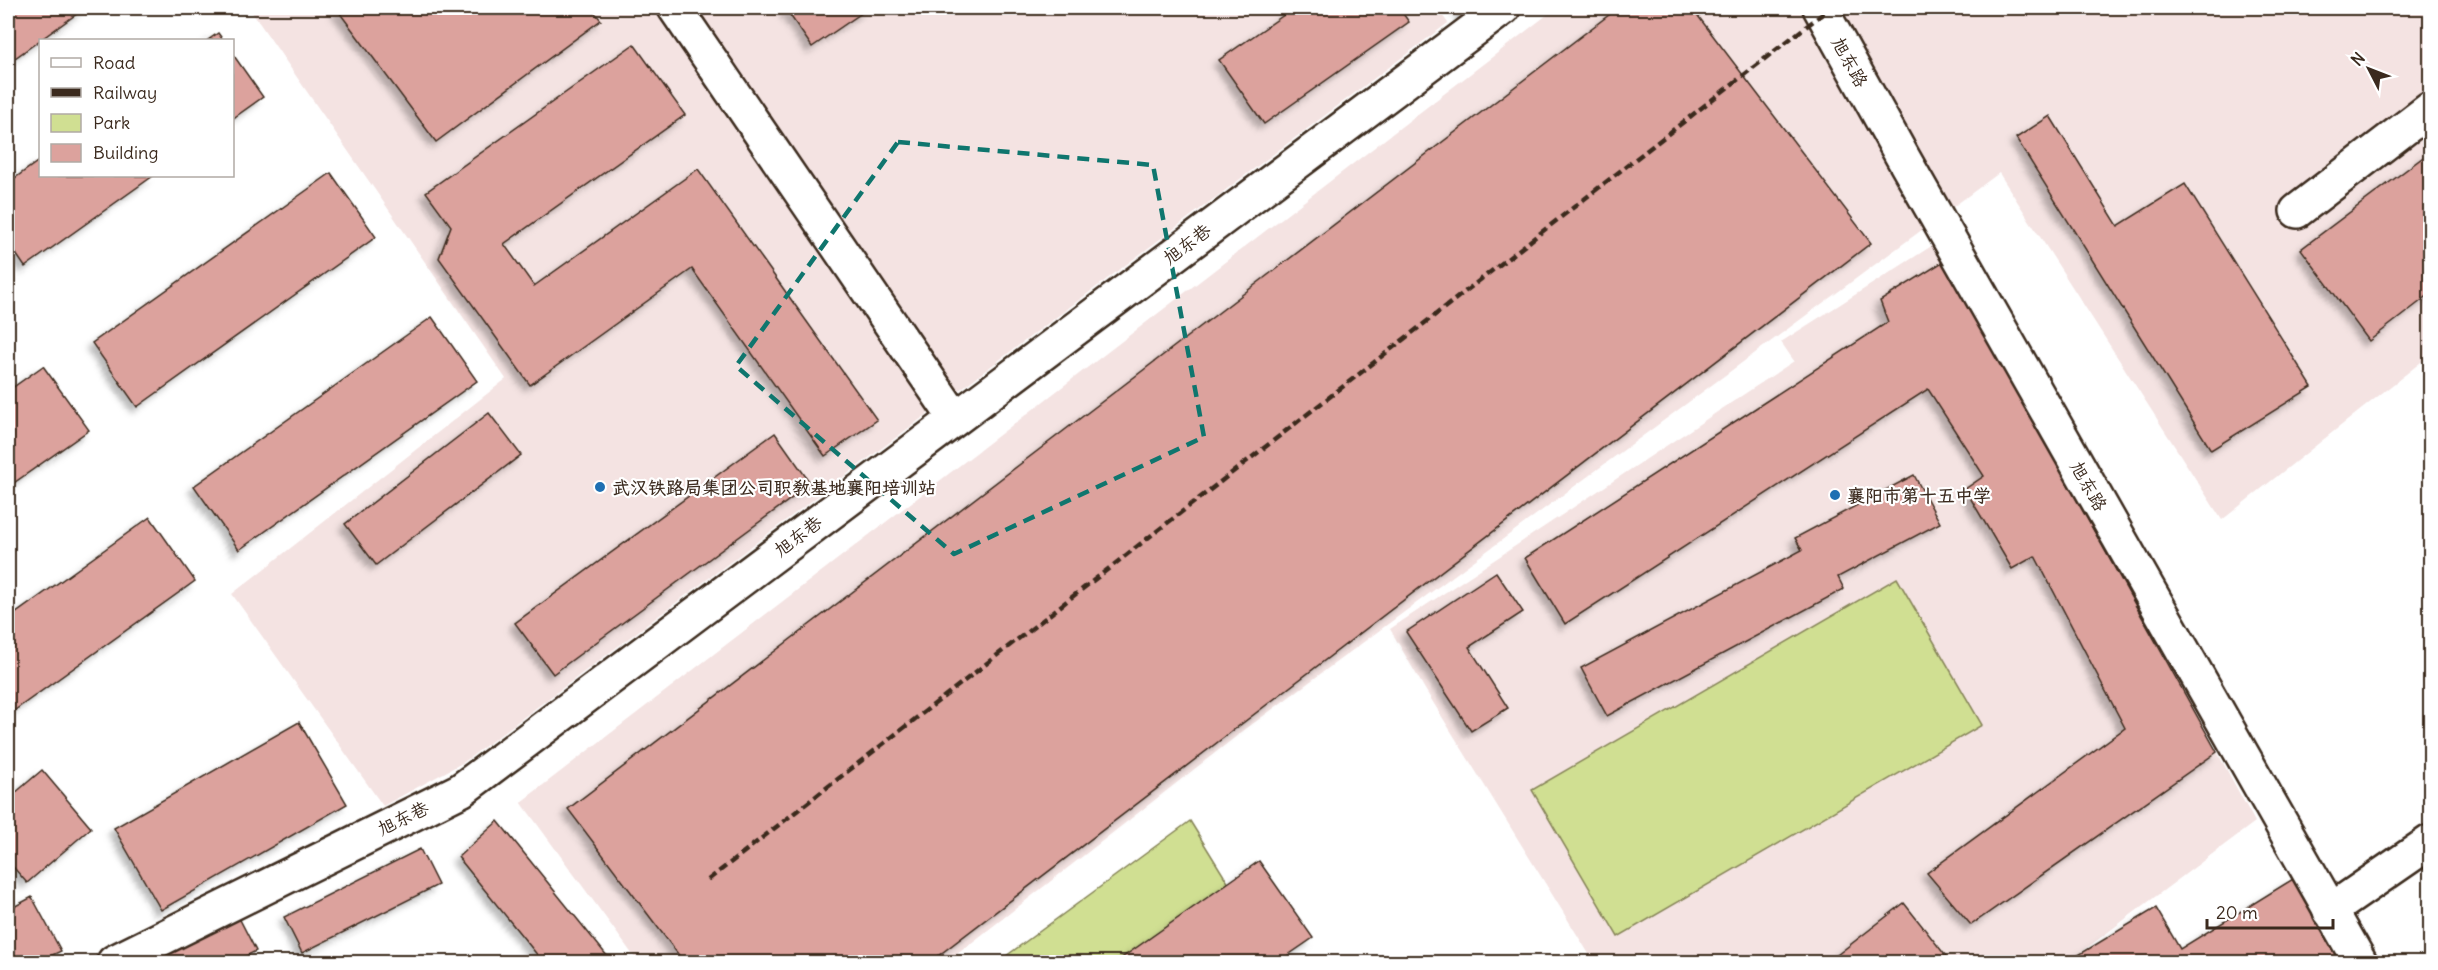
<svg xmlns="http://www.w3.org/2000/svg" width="2438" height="970" viewBox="0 0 2438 970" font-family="Delius,'LXGW WenKai TC',sans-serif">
<defs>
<filter id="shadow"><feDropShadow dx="-5.5" dy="5.5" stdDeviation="3" flood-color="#0004"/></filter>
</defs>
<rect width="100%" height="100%" fill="#fff"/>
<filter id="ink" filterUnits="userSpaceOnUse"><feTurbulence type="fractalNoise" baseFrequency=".0167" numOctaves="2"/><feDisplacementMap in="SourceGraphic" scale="12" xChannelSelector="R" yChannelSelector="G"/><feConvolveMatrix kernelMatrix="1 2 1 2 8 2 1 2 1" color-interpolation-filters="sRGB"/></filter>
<g filter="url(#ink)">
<g fill="#f4e3e2">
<path d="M249 8H1437L1448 23 464 762 383 806 232 594 506 379Z"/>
<path d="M1556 8H2430V355L2222 520 1999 173 1247 728 947 962H638L521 802Z"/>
<path d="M1941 240 2255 822 2068 962H1594L1426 691 1390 629 1794 361 1781 342Z"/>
</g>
<g fill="#d0df92" stroke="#868458" stroke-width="1.5">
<path d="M1897 578 1982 725 1618 937 1532 790Z"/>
<path d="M1190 821 1277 962H998Z"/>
</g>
<g fill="#dca29d" stroke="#3b2a1e" stroke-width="1.5" filter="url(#shadow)">
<path d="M8 8H85L8 63Z"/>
<path d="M336 8H591L601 20 436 142Z"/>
<path d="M785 8H869L812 47Z"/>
<path d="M1294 8H1399L1409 22 1264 124 1219 60Z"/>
<path d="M1458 8H1478L1464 17Z"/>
<path d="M1618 8H1692L1871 243 930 962H684L568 809Z"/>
<path d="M218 33 223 40H208Z"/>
<path d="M634 44 685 115 504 244 534 286 698 169 877 420 825 456 692 269 530 385 439 258 451 226 426 192Z"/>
<path d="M232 53 263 97 232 119Z"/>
<path d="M2050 116 2118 226 2185 184 2312 387 2211 450 2016 138Z"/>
<path d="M2430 152V294L2369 341 2301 249Z"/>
<path d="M40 160V176H153L25 267 8 242V183Z"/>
<path d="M331 173 376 237 137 407 92 343Z"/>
<path d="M1944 261 2217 752 1971 925 1927 873 2125 728 2035 556 2012 569 1965 489 1984 476 1928 389 1565 624 1525 558 1888 322 1880 301Z"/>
<path d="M432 317 477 381 239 550 194 486Z"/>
<path d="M43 366 89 430 8 487V391Z"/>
<path d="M489 413 521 455 376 565 345 524Z"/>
<path d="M775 433 811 484 553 674 515 623Z"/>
<path d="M1914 475 1940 523 1838 577 1844 589 1607 716 1581 668 1802 550 1795 538Z"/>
<path d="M150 517 195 581 8 715V619Z"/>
<path d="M1496 572 1523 612 1469 647 1508 708 1471 731 1406 632Z"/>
<path d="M299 722 347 804 161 910 114 828Z"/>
<path d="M42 770 91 828 27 883 8 861V799Z"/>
<path d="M498 821 612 962H543L458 857Z"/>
<path d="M420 849 438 885 302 953 284 917Z"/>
<path d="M1259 861 1313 938 1278 962H1116Z"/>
<path d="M2293 879 2344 954 2332 962H2067L2156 908 2180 949Z"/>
<path d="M32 897 61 951 38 962H8V910Z"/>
<path d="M1904 903 1949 960 1946 962H1828Z"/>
<path d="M233 906 256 951 234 962H126Z"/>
</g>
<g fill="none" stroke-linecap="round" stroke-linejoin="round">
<defs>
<g id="minor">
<path d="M675 8 955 418"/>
<path d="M1820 8 1902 156 2360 962"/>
<path d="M2297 211 2430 109"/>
<path d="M2330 911 2430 842"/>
<path d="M114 962 461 790 1503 8"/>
</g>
</defs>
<use href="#minor" stroke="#3b2a1e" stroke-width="38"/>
<use href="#minor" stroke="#fff" stroke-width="33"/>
<path stroke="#3b2a1e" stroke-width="4.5" stroke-dasharray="9 4.5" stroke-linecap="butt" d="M708 880 1830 8"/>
</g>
</g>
<path fill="none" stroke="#0f766e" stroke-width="4.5" stroke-dasharray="12 8" stroke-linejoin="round" d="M898 142 1153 165 1204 437 954 554 736 366Z"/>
<g fill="#1f6fb2" stroke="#fff" stroke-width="2">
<circle cx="600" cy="487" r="6"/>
<circle cx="1835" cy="495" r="6"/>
</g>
<g text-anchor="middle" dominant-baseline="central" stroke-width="4.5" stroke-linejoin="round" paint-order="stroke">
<g font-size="18" fill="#3b2a1e" stroke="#fff">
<text transform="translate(1850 62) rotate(61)">旭东路</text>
<text transform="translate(1187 244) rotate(-37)">旭东巷</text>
<text transform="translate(2089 486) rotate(60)">旭东路</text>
<text transform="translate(798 536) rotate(-37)">旭东巷</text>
<text transform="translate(403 818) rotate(-26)">旭东巷</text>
</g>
<g font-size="18" font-weight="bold" fill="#3b2a1e" stroke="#fff" text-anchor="start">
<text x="612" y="487">武汉铁路局集团公司职教基地襄阳培训站</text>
<text x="1847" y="495">襄阳市第十五中学</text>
</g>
</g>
<rect width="2438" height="970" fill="none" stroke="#fff" stroke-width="30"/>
<rect x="15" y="15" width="2408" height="940" fill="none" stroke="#3b2a1e" stroke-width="2" filter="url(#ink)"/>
<rect x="39" y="39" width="195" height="138" fill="#ffffff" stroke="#b1aaa5" stroke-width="1.5"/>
<rect x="51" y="58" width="30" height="9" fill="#ffffff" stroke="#b1aaa5" stroke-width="1.5"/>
<text x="93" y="69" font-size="18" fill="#3b2a1e">Road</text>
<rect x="51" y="88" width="30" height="9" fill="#3b2a1e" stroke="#b1aaa5" stroke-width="1.5"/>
<text x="93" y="99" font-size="18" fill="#3b2a1e">Railway</text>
<rect x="51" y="114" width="30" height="18" fill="#d0df92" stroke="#b1aaa5" stroke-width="1.5"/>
<text x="93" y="129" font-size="18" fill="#3b2a1e">Park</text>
<rect x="51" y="144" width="30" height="18" fill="#dca29d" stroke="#b1aaa5" stroke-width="1.5"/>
<text x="93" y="159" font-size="18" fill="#3b2a1e">Building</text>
<g transform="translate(2369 69) rotate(312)" stroke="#ffffff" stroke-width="4.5" paint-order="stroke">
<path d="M0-4.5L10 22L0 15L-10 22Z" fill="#3b2a1e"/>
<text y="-9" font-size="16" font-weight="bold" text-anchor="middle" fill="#3b2a1e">N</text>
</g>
<path d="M2207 919v9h126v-9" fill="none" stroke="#3b2a1e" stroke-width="3"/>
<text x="2216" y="919" font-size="18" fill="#3b2a1e" stroke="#ffffff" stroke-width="4.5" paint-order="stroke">20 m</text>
</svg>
